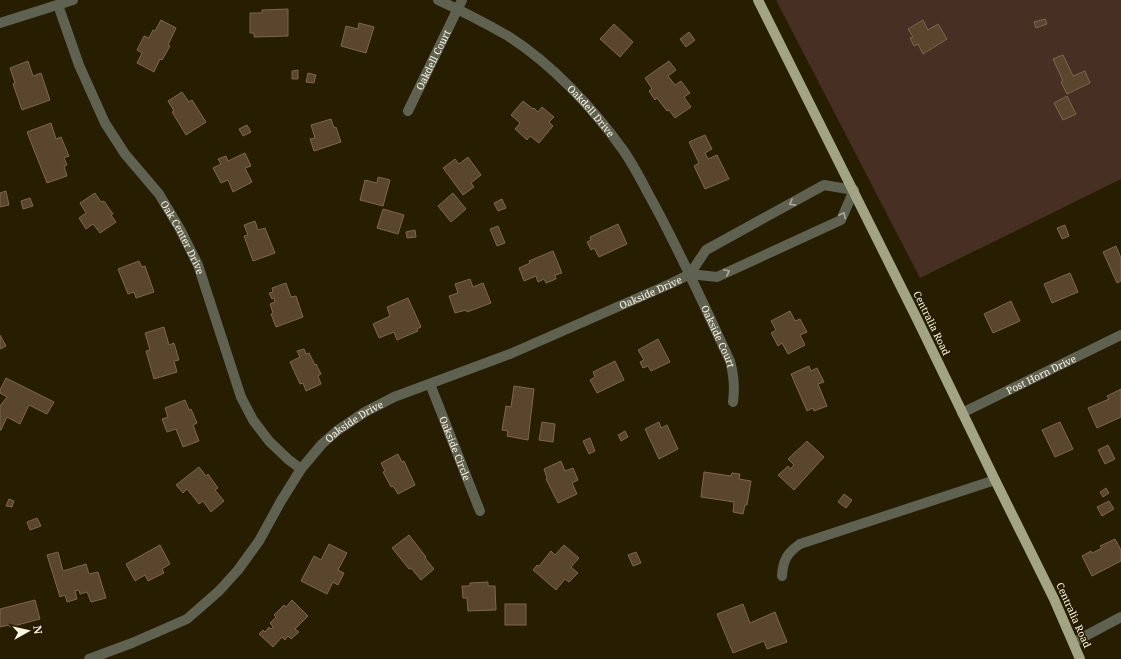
<svg xmlns="http://www.w3.org/2000/svg" width="1121" height="659" viewBox="0 0 1121 659" font-family="'Noto Serif',serif">
<rect width="100%" height="100%" fill="#271d01"/>
<path fill="#472f23" d="M776 0H1121V179L920 278Z"/>
<g fill="#5a452d" stroke="#7e674e">
<path d="M288 9V36L254 37V33H250V13H262V10Z"/>
<path d="M1045 19 1047 24 1036 28 1034 22Z"/>
<path d="M161 20 176 28 168 45 170 46 162 60 160 59 154 72 137 63 142 53 137 50 144 36 149 38 153 30 155 31Z"/>
<path d="M923 20 928 30 938 24 947 39 923 54 918 44 914 46 910 38 913 37 908 29Z"/>
<path d="M359 23 374 27 366 53 341 46 346 26 358 29Z"/>
<path d="M614 24 633 42 620 57 600 39Z"/>
<path d="M689 32 695 40 686 47 680 39Z"/>
<path d="M1063 55 1073 76 1085 71 1090 83 1067 94 1061 82 1063 81 1053 59Z"/>
<path d="M28 61 33 76 41 73 50 100 22 110 13 84 15 83 10 68Z"/>
<path d="M669 61 676 70 668 76 675 85 681 81 690 93 684 97 691 107 675 118 669 110 667 111 657 98 655 100 649 91 652 89 645 78Z"/>
<path d="M298 70V79H292V71Z"/>
<path d="M308 73 316 75 314 83 306 82Z"/>
<path d="M182 92 189 102 192 100 206 122 186 135 172 112 174 111 168 101Z"/>
<path d="M1067 96 1076 114 1063 120 1054 103Z"/>
<path d="M523 101 533 109 534 108 538 112 542 107 554 117 549 122 553 126 539 143 530 136 527 140 515 129 520 123 511 115Z"/>
<path d="M331 119 334 128 336 127 341 142 314 151 310 139 315 138 311 125Z"/>
<path d="M51 123 56 139 61 137 69 156 64 158 67 165 64 166 67 176 47 183 27 132Z"/>
<path d="M247 125 251 132 243 136 239 129Z"/>
<path d="M705 135 712 149 705 153 708 159 717 155 729 179 705 189 694 166 699 163 689 142Z"/>
<path d="M245 153 251 166 245 168 252 182 233 192 228 180 221 183 213 168 221 164 218 159 226 156 228 161Z"/>
<path d="M468 157 481 175 471 183 474 187 463 195 443 168 455 159 459 164Z"/>
<path d="M378 177 390 180 383 206 360 200 365 180 377 183Z"/>
<path d="M6 191 9 205 0 207V193Z"/>
<path d="M95 193 101 202 104 201 113 214 111 215 116 222 100 233 93 224 86 229 79 218 86 213 80 203Z"/>
<path d="M453 193 466 209 451 222 438 206Z"/>
<path d="M30 198 33 206 23 209 21 201Z"/>
<path d="M502 199 506 208 498 211 494 203Z"/>
<path d="M383 209 404 215 398 234 377 228Z"/>
<path d="M255 221 258 230 265 228 275 253 253 261 244 236 248 235 244 225Z"/>
<path d="M618 224 627 244 599 257 594 248 591 250 587 242 591 240 590 237Z"/>
<path d="M1065 225 1069 236 1062 239 1057 228Z"/>
<path d="M498 226 505 243 497 246 490 229Z"/>
<path d="M415 230 416 237 407 238 406 232Z"/>
<path d="M1116 246 1121 258V281L1117 283 1103 252Z"/>
<path d="M553 251 562 273 555 275 556 279 546 283 544 279 538 282 536 276 524 281 519 268 530 263 529 261Z"/>
<path d="M139 261 142 267 145 266 154 292 136 298 134 292 128 294 118 269Z"/>
<path d="M1070 273 1078 292 1052 303 1044 284Z"/>
<path d="M470 279 473 287 483 283 491 303 467 312 466 310 455 313 449 296 458 293 455 284Z"/>
<path d="M286 283 291 297 296 296 303 317 276 327 271 314 273 313 270 304 275 302 274 298 272 299 269 293 273 292 272 288Z"/>
<path d="M408 298 421 327 417 329 418 331 397 340 394 332 379 338 373 324 390 316 387 307Z"/>
<path d="M1011 301 1020 321 993 333 984 314Z"/>
<path d="M790 311 795 321 800 319 807 332 800 335 805 345 788 354 782 343 778 346 771 333 776 330 771 321Z"/>
<path d="M164 327 169 345 174 343 179 360 174 361 177 372 154 379 146 351 150 350 145 333Z"/>
<path d="M0 335 6 346 0 349Z"/>
<path d="M658 339 670 362 651 371 648 366 643 368 640 362 644 360 638 350Z"/>
<path d="M304 349 306 354 309 353 315 365 316 364 321 374 318 376 321 384 306 391 303 383 300 384 290 362 300 357 297 351Z"/>
<path d="M615 361 624 380 597 393 590 380 595 377 593 372Z"/>
<path d="M809 366 811 371 817 368 824 382 818 384 827 406 814 411 813 408 807 411 791 374Z"/>
<path d="M6 378 54 402 47 414 29 405 20 424 7 417 1 430H0V406L7 397 0 393V390Z"/>
<path d="M514 386 534 389 528 440 507 436 508 431 502 430 506 406 511 407Z"/>
<path d="M1121 389V417L1097 428 1088 408 1109 399 1107 396Z"/>
<path d="M185 400 189 410 191 409 197 423 193 425 199 441 183 447 176 429 167 432 162 419 168 417 165 408Z"/>
<path d="M542 422 555 424 553 442 539 440Z"/>
<path d="M659 422 661 428 667 425 678 449 659 459 645 429Z"/>
<path d="M1060 422 1073 449 1055 457 1042 430Z"/>
<path d="M625 431 628 437 621 441 618 435Z"/>
<path d="M590 438 595 451 589 454 583 441Z"/>
<path d="M807 441 824 457 794 490 778 475 788 466 790 469 794 465 788 459Z"/>
<path d="M1108 445 1115 459 1105 464 1098 450Z"/>
<path d="M398 454 402 462 404 461 415 485 398 494 393 486 391 487 383 472 385 471 381 463Z"/>
<path d="M561 461 565 471 573 468 578 480 572 483 577 494 558 503 546 479 547 478 544 469Z"/>
<path d="M199 467 206 476 208 474 218 488 215 490 224 501 211 512 203 501 199 504 187 489 183 493 176 485Z"/>
<path d="M704 472 731 476 732 473 740 474 739 479 751 481 747 505H745L743 514 733 512 734 502 701 497Z"/>
<path d="M1106 488 1109 493 1103 497 1100 492Z"/>
<path d="M844 494 852 500 846 508 838 502Z"/>
<path d="M9 499 14 501 12 507 6 506Z"/>
<path d="M1109 501 1114 509 1102 516 1097 507Z"/>
<path d="M37 518 41 526 30 530 27 522Z"/>
<path d="M409 535 426 557 425 558 434 569 421 580 411 568 409 569 392 548Z"/>
<path d="M1115 539 1121 550V561L1092 576 1082 556 1091 551 1092 553 1102 548 1100 546Z"/>
<path d="M329 544 347 553 338 570 344 573 338 585 333 582 327 594 301 581 314 556 321 560Z"/>
<path d="M160 545 170 564 162 569 164 573 148 581 145 575 135 581 126 564Z"/>
<path d="M564 545 579 558 571 567 578 573 569 582 565 579 556 590 533 570 537 565 539 566 551 551 555 555Z"/>
<path d="M58 552 63 571 86 564 89 574 98 572 106 598 91 602 87 592 80 594 79 590 75 591 77 599 67 602 65 595 60 597 47 555Z"/>
<path d="M636 552 641 563 633 566 628 555Z"/>
<path d="M488 582V586H495L496 610 468 611 467 598H463L462 586H470V583Z"/>
<path d="M35 600 40 619 10 627 9 625 0 627V609Z"/>
<path d="M292 600 308 616 295 629 299 632 291 639 288 636 285 640 282 637 273 647 259 634 263 630 265 632 269 627 271 629 273 627 270 623 276 617 274 615 284 605 286 607Z"/>
<rect x="505" y="604" width="21" height="21"/>
<path d="M743 604 750 623 775 612 787 642 767 649 764 641 733 653 717 614Z"/>
</g>
<g fill="none" stroke-linecap="round" stroke-linejoin="round">
<g stroke="#5f6151" stroke-width="10">
<path id="s1" d="M438 0C462 11 485 23 508 36 551 63 594 109 623 150 633 164 641 180 649 195 679 249 704 305 730 361 734 375 735 387 733 402"/>
<path id="s2" d="M58 5 79 65 105 123 125 154 159 194 180 229 198 265 241 397 253 420 269 441 289 460 301 469"/>
<path d="M0 23 73 0"/>
<path id="s3" d="M408 111 462 0"/>
<path id="s4" d="M430 384 480 511"/>
<path id="s5" d="M962 413 1121 335"/>
<path d="M782 576C783 560 787 553 800 544L995 480"/>
<path d="M1074 642 1121 617"/>
<path id="s6" d="M89 659 132 643 187 619 219 591 238 570 259 541 281 501 301 469 322 444 338 430 365 412 394 397 510 354 672 283 690 274 706 250 824 185 854 190 841 220 717 277 690 274"/>
</g>
<path stroke="#a2a484" stroke-width="10" d="M758 0 917 319 995 480 1054 599 1080 659"/>
</g>
<defs><path id="oneway-chevron" d="M-2-3.5L2.5 0L-2 3.5" fill="none" stroke-width="1.6" stroke-linecap="round" stroke-linejoin="round"/></defs>
<g stroke="#acaa9a">
<use href="#oneway-chevron" transform="translate(792 203) rotate(152)"/>
<use href="#oneway-chevron" transform="translate(843 215) rotate(-62)"/>
<use href="#oneway-chevron" transform="translate(727 272) rotate(-25)"/>
</g>
<g text-anchor="middle" dominant-baseline="central" stroke-width="3" stroke-linejoin="round" paint-order="stroke">
<g font-size="10" fill="#faf4e3" stroke="#271d01">
<text stroke="none"><textPath href="#s3" startOffset="57">Oakdell Court</textPath></text>
<text stroke="none"><textPath href="#s1" startOffset="191">Oakdell Drive</textPath></text>
<text stroke="none"><textPath href="#s2" startOffset="266">Oak Center Drive</textPath></text>
<text stroke="none"><textPath href="#s6" startOffset="692">Oakside Drive</textPath></text>
<text transform="translate(932 323) rotate(64)">Centralia Road</text>
<text stroke="none"><textPath href="#s1" startOffset="451">Oakside Court</textPath></text>
<text stroke="none"><textPath href="#s5" startOffset="88">Post Horn Drive</textPath></text>
<text stroke="none"><textPath href="#s6" startOffset="368">Oakside Drive</textPath></text>
<text stroke="none"><textPath href="#s4" startOffset="69">Oakside Circle</textPath></text>
<text transform="translate(1074 615) rotate(66)">Centralia Road</text>
</g>
</g>
<g transform="translate(28 631) rotate(82)" stroke="#271d01" stroke-width="3" paint-order="stroke">
<path d="M0-3L7 15L0 10L-7 15Z" fill="#faf4e3"/>
<text y="-6" font-size="11" font-weight="bold" text-anchor="middle" fill="#faf4e3">N</text>
</g>
</svg>
